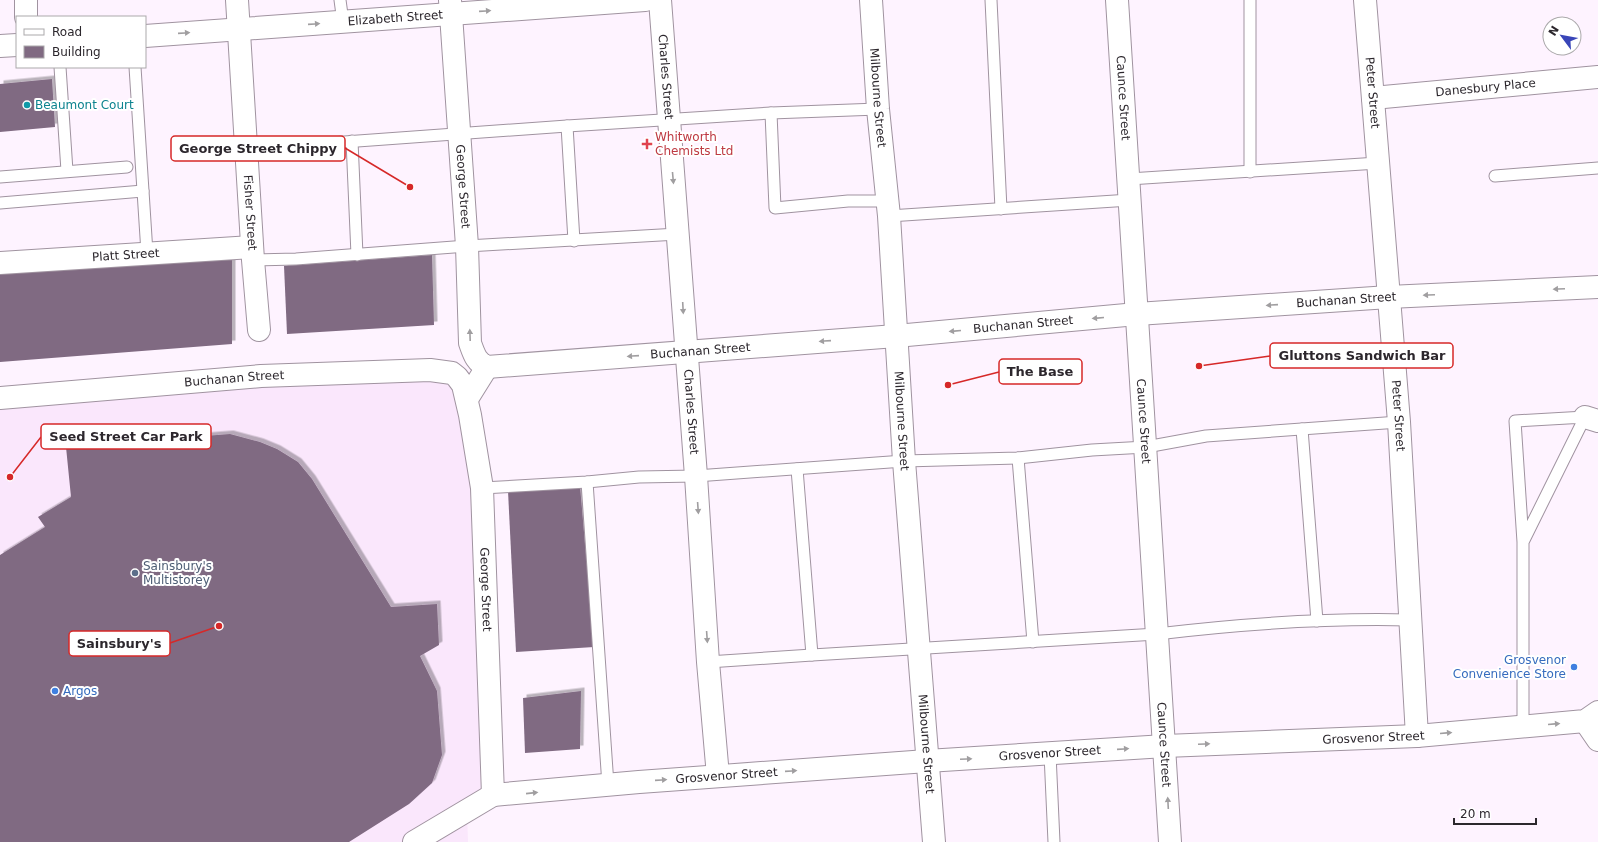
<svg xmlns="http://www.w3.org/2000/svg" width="1598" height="842" viewBox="0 0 1598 842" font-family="'DejaVu Sans',sans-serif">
<defs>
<filter id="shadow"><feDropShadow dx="3.5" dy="-3.5" stdDeviation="0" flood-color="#0004"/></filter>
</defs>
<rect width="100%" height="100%" fill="#fef3ff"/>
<path fill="#fae7fc" d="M447 372 470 415 493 795 467 811 468 842H0V398Z"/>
<g fill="#806a82" filter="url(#shadow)">
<path d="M52 79 55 127 0 132V84Z"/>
<path d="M232 252V344L0 362V269Z"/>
<path d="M432 255 434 325 287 334 284 266Z"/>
<path d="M230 434 260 442 277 449 298 462 312 479 391 607 437 604 439 645 420 656 437 691 442 755 432 783 409 804 349 842H0V555L45 527 38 517 71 497 66 447Z"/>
<path d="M580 486 594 647 516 652 508 491Z"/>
<path d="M581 691 580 749 525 753 523 698Z"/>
</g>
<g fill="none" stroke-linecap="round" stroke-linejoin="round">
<defs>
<g id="lane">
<path d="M340 0 343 22"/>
<path d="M991 0 1001 209"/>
<path d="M1250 0V172"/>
<path d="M60 67 67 171"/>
<path d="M135 67 147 253"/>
<path d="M771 113 775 208 848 201H887"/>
<path d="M567 126 574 241"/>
<path d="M352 141 357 255"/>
<path d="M246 149 567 126 771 113 878 109"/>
<path d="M1495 176 1598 168"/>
<path d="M0 177 127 167"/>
<path d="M1129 179 1378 163"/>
<path d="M0 203 143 191"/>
<path d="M889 216 1130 200"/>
<path d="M253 260 296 259 467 246 678 234"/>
<path d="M1302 429 1317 621"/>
<path d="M1018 458 1033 642"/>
<path d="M797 469 812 655"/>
<path d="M587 482 608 785"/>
<path d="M482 488 587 482 639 477 696 476 904 461 1018 458 1092 450 1146 447 1206 436 1399 422"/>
<path d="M1523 542 1585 417 1515 421 1523 542V727"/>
<path d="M708 662 812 655 1157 634C1240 624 1326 618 1410 620"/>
<path d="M1050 754 1054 842"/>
</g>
<g id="street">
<path d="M26 0V17"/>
<path id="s1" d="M237 0 253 260 259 330"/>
<path id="s2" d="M450 0 467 246 470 343C474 354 476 362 487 367L896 336 1137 314 1389 297 1598 287"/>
<path id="s3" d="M660 0 696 476 708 662 718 776"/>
<path id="s4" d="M871 0 878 109 889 216 904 461 934 842"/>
<path id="s5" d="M1365 0 1399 422 1417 736"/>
<path id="s6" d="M145 36 645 0"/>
<path d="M0 46 17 45"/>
<path id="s7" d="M1373 98 1598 77"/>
<path id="s8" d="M0 263 252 247"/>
<path d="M467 399 487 367"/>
<path d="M1585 417 1598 421"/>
<path d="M414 842 493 795"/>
</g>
<g id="secondary">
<path id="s9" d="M1117 0 1170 842"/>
</g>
<g id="primary">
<path id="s10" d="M0 398 261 376 430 370 452 373 457 377 463 385 470 415 482 488 493 795 639 782 927 761 1165 746 1417 736 1585 721 1598 712"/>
<path d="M1585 721 1598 740"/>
</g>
</defs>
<use href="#lane" stroke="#a093a0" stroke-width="13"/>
<use href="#street" stroke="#a093a0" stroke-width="24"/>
<use href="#secondary" stroke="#a093a0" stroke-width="24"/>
<use href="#primary" stroke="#a093a0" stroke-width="24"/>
<use href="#lane" stroke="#fff" stroke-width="11"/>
<use href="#street" stroke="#fff" stroke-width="22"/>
<use href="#secondary" stroke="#fff" stroke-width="22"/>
<use href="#primary" stroke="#fff" stroke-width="22"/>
</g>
<defs><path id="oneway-solid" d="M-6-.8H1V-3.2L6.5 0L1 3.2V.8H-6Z"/></defs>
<g fill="#a09ea0">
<use href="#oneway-solid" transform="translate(485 11) rotate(-4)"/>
<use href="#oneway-solid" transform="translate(314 24) rotate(-4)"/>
<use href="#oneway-solid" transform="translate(184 33) rotate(-4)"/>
<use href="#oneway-solid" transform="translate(673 178) rotate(85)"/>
<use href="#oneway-solid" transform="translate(1559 289) rotate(177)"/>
<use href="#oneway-solid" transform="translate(1429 295) rotate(177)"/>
<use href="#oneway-solid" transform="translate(1272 305) rotate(176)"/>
<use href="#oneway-solid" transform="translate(683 308) rotate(87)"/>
<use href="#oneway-solid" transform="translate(1098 318) rotate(175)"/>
<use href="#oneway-solid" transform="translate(955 331) rotate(175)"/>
<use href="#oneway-solid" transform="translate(470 335) rotate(-92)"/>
<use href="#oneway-solid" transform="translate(825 341) rotate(176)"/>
<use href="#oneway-solid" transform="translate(633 356) rotate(176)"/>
<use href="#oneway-solid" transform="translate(698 508) rotate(86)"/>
<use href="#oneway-solid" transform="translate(707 637) rotate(86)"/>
<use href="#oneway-solid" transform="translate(1554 724) rotate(-5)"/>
<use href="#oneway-solid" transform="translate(1446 733) rotate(-5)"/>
<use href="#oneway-solid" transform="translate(1204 744) rotate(-2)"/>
<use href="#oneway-solid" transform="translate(1123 749) rotate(-4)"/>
<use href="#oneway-solid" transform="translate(966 759) rotate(-3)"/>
<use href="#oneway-solid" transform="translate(791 771) rotate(-4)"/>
<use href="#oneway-solid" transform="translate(661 780) rotate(-4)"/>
<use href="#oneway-solid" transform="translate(532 793) rotate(-6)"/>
<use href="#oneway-solid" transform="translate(1168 803) rotate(-93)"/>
</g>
<circle fill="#0f9aa8" stroke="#fff" stroke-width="1.5" cx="27" cy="105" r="4"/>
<path fill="#e0444e" stroke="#fff" stroke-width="1.5" d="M645 138h4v4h4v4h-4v4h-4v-4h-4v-4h4z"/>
<circle fill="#5c6f8a" stroke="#fff" stroke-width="1.5" cx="135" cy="573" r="4"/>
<g fill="#3f7fe0" stroke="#fff" stroke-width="1.5">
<circle cx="1574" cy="667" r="4"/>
<circle cx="55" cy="691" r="4"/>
</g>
<g text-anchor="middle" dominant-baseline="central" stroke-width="4" stroke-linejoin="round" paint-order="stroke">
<g font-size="12" fill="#2c272d" stroke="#fff">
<text stroke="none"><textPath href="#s6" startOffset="251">Elizabeth Street</textPath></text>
<text stroke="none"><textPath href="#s3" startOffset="77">Charles Street</textPath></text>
<text stroke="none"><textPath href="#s7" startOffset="113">Danesbury Place</textPath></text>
<text stroke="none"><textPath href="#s5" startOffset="93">Peter Street</textPath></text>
<text stroke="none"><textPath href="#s4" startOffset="98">Milbourne Street</textPath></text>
<text stroke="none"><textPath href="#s9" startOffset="98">Caunce Street</textPath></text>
<text stroke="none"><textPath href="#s2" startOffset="187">George Street</textPath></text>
<text stroke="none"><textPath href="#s1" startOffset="213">Fisher Street</textPath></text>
<text stroke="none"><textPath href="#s8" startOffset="126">Platt Street</textPath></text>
<text stroke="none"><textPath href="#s2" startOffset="1236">Buchanan Street</textPath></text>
<text stroke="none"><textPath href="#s2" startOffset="912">Buchanan Street</textPath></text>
<text stroke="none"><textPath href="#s2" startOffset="588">Buchanan Street</textPath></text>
<text stroke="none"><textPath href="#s10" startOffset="235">Buchanan Street</textPath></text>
<text stroke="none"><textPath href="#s3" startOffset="413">Charles Street</textPath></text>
<text stroke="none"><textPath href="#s5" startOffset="417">Peter Street</textPath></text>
<text stroke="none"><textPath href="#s4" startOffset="422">Milbourne Street</textPath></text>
<text stroke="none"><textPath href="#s9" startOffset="422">Caunce Street</textPath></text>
<text stroke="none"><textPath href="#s10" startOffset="676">George Street</textPath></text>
<text stroke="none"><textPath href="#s10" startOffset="1764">Grosvenor Street</textPath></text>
<text stroke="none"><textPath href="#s4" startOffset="746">Milbourne Street</textPath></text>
<text stroke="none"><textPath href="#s9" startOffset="746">Caunce Street</textPath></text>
<text stroke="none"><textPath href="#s10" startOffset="1440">Grosvenor Street</textPath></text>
<text stroke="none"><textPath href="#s10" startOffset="1116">Grosvenor Street</textPath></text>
</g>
<g font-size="12" fill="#0d838f" stroke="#fff" text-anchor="start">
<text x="35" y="105">Beaumont Court</text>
</g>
<g font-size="12" fill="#be3a42" stroke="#fff" text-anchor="start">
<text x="655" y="137">Whitworth<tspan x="655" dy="14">Chemists Ltd</tspan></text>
</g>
<g font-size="12" fill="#4e5e75" stroke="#fff" text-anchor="start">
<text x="143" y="566">Sainsbury's<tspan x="143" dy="14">Multistorey</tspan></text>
</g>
<g font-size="12" fill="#366cbe" stroke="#fff" text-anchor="end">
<text x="1566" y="660">Grosvenor<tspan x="1566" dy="14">Convenience Store</tspan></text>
<text x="63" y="691" text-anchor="start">Argos</text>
</g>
</g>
<path fill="none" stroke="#d62828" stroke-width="1.5" d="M410 187L345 148M1199 366L1270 356M948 385L999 372M10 477L41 437M219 626L170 643"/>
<g fill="#d62828" stroke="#fff" stroke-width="1.5">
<circle cx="410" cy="187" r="4"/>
<circle cx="1199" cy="366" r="4"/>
<circle cx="948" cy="385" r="4"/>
<circle cx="10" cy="477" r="4"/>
<circle cx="219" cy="626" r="4"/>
</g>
<g fill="#fff" stroke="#d62828" stroke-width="1.5">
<rect x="171" y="136" width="174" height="25" rx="4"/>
<rect x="1270" y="343" width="183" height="25" rx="4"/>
<rect x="999" y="359" width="83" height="25" rx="4"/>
<rect x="41" y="424" width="170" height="25" rx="4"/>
<rect x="69" y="631" width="101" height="25" rx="4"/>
</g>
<g font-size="13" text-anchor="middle" font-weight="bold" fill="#2c272d">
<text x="258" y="153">George Street Chippy</text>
<text x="1362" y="360">Gluttons Sandwich Bar</text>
<text x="1040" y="376">The Base</text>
<text x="126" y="441">Seed Street Car Park</text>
<text x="119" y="648">Sainsbury's</text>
</g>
<rect x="16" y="16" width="130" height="52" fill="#ffffff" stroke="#aba9ab"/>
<rect x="24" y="29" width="20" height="6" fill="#ffffff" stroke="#aba9ab"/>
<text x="52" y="36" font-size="12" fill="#2c272d">Road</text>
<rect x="24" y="46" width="20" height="12" fill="#806a82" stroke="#aba9ab"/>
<text x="52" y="56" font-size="12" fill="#2c272d">Building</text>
<g transform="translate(1562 36) rotate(302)"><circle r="19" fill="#ffffff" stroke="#aba9ab"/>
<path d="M0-3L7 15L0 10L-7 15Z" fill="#3945b8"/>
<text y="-6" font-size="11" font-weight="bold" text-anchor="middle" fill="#2c272d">N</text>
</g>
<path d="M1454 818v6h82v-6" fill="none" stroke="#2c272d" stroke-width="2"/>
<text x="1460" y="818" font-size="12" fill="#2c272d" stroke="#ffffff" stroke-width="3" paint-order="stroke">20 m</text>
</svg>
